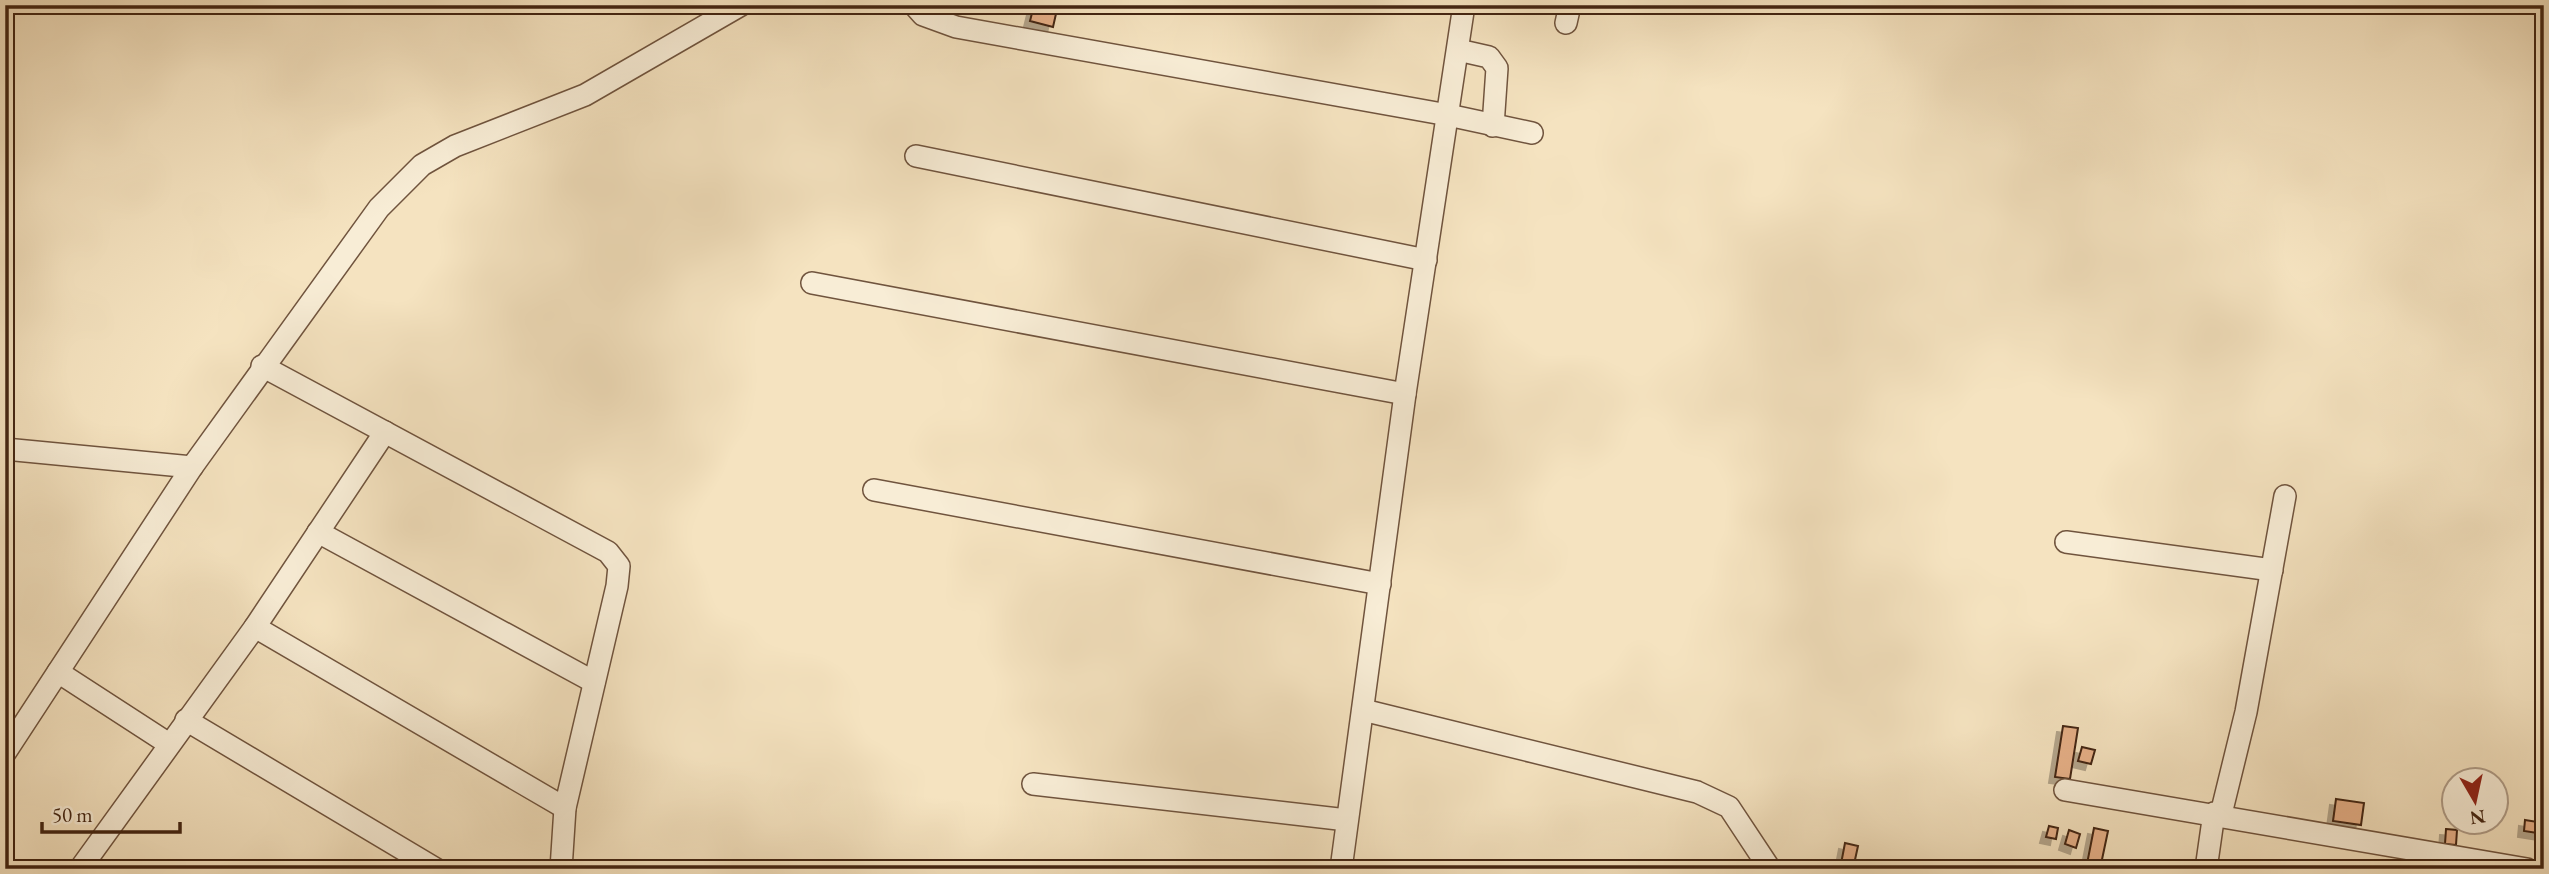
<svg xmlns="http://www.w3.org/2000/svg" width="2549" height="874" viewBox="0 0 2549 874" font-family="'EB Garamond',serif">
<defs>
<filter id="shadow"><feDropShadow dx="-6" dy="6" stdDeviation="0" flood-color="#0004"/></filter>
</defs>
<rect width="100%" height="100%" fill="#f5e3c0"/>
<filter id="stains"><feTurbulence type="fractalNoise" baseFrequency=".00286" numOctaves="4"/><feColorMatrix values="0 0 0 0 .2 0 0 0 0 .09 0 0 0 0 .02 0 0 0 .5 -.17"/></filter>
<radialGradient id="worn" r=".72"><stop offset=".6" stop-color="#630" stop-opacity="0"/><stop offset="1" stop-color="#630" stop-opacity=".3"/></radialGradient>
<g fill="#e7b189" stroke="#432512" stroke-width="2" filter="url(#shadow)">
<path d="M1034 5H1058L1053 27 1030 21Z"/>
<path d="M2063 726 2078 728 2070 779 2055 777Z"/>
<path d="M2082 747 2095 750 2091 764 2078 761Z"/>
<path d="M2336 799 2364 803 2361 825 2333 821Z"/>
<path d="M2525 820 2544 823V834L2524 831Z"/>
<path d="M2049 826 2058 828 2056 839 2046 837Z"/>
<path d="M2094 828 2108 831 2100 869H2086Z"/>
<path d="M2446 829 2457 830 2456 845 2445 844Z"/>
<path d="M2069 830 2080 834 2076 848 2065 844Z"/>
<path d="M1845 843 1858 846 1853 869H1840Z"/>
</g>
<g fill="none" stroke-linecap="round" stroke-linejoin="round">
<defs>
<g id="minor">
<path d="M914 5 923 15 956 27 1448 115 1532 133"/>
<path d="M1566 23 1570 5"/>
<path d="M1458 50 1489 57 1497 68 1493 126"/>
<path d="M916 156 1426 260"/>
<path d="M812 283 1405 394"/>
<path d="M262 366 608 552 619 566 617 586 565 808 561 869"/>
<path d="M5 449 192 467"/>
<path d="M874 490 1380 584"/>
<path d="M318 532 594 682"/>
<path d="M2066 542 2272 570"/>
<path d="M255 627 565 808"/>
<path d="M58 672 169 744"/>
<path d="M1363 710 1697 792 1729 807 1770 869"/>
<path d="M186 720 436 869"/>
<path d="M5 753 192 467 379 208 422 165 455 146 585 95 741 5"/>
<path d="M1033 784 1347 820"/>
<path d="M2065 790 2527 869"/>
<path d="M2221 814 2246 712 2285 496"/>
<path d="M80 869 255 627 385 432"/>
<path d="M1341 869 1405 394 1464 5"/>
<path d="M2206 869 2214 813"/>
</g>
</defs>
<use href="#minor" stroke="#70543e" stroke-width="24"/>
<use href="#minor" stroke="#f8edd6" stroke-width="21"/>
</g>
<rect width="2549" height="874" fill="none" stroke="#f5e3c0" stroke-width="28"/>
<rect x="7" y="7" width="2535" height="860" fill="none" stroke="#432512" stroke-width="3.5"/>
<rect x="14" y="14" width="2521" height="846" fill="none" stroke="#432512" stroke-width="2"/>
<g transform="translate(2475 801) rotate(171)"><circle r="33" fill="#f8edd6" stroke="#b09d88" stroke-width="2"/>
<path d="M0-5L12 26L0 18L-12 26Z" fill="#8f2418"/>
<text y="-10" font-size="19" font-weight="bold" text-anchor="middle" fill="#432512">N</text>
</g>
<path d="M42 822v10h138v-10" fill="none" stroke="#432512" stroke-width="3.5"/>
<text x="52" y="822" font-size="21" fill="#432512" stroke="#f8edd6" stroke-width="5" paint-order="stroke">50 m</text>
<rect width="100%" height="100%" filter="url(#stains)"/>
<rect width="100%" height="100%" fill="url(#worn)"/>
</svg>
